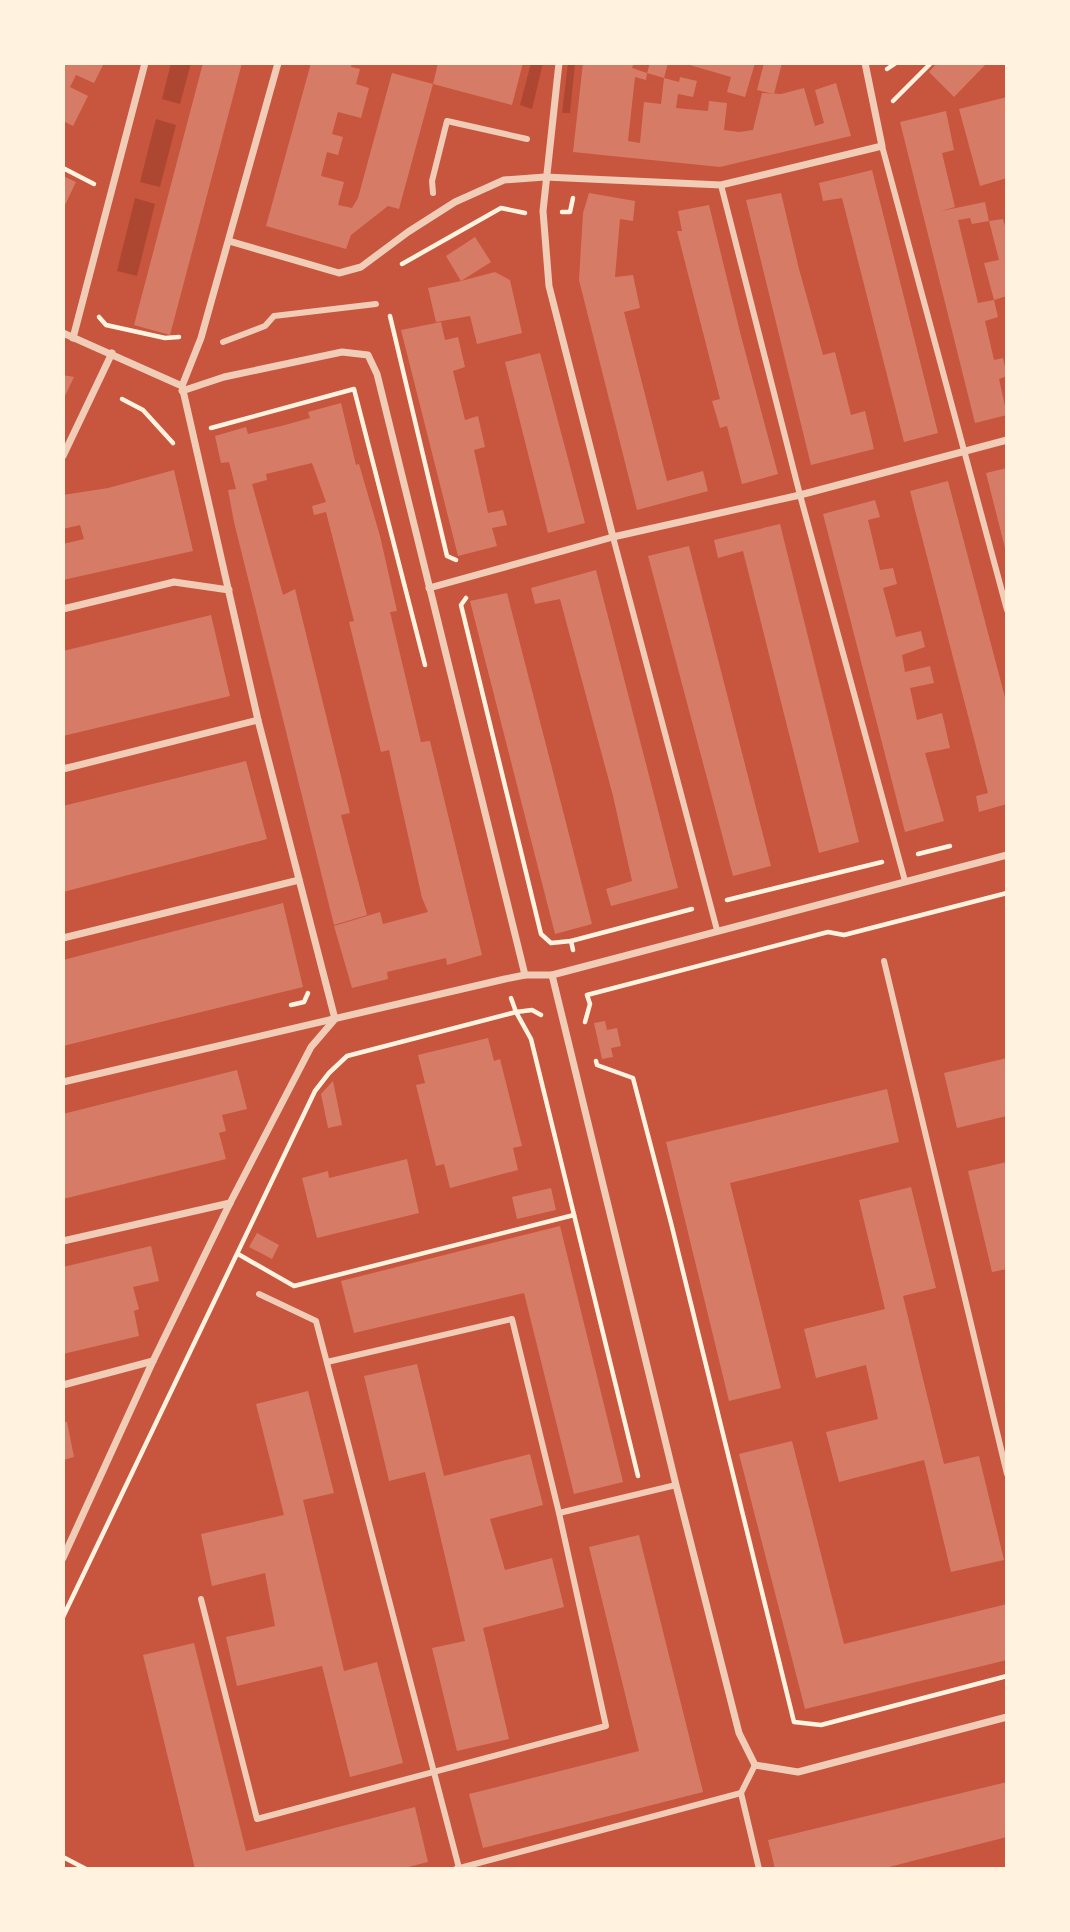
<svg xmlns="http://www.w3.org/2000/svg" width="1070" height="1932" viewBox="0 0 1070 1932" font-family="Roboto,sans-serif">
<rect width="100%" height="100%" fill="#c8553d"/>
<g fill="#ae4732">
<path d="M171 63H191L180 104 162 99Z"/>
<path d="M531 63H543L532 109 520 105Z"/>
<path d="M568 63H575L570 113H562Z"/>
<path d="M156 119 176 125 160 187 140 182Z"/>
<path d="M135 198 155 204 137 276 117 271Z"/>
</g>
<g fill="#d67c66">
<path d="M63 63H104L94 83 76 75 70 87 88 96 73 126 63 121Z"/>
<path d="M203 63H242L170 335 134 325Z"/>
<path d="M311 63H352L351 67 360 69 356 84 369 88 361 118 338 112 332 134 343 137 338 155 327 152 321 176 344 182 338 205 352 208 358 198 392 73 433 84 399 209 388 206 351 235 346 249 266 226Z"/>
<path d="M438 63H523L512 105 433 84Z"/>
<path d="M583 63H634L632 68 647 73 650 63H668L664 78 647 73 646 80 635 77 628 141 640 143 644 102 661 104 664 78 679 82 680 77 697 81 693 97 678 94 676 108 708 111 709 101 727 103 724 130 739 132 753 130 762 93 781 94 804 88 815 126 824 123 815 90 836 83 851 136 720 167 573 152Z"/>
<path d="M683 63H755L745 97 727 92 731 77Z"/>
<path d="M764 63H782L774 94 757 90Z"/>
<path d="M937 63H987L954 97 929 72Z"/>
<path d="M1007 97V178L980 186 959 109Z"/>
<path d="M946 111 954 150 942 153 955 207 941 211 985 202 989 221 972 224 970 218 958 220 978 303 994 300 998 317 985 321 994 360 1003 358 1007 376 999 379 1007 415 975 423 900 122Z"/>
<path d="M872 170 938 433 904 442 842 198 823 201 819 183Z"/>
<path d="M63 176 76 182 63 209Z"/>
<path d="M589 193 635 201 633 221 620 219 615 277 633 275 640 308 624 312 667 481 703 471 708 491 637 510 579 280 583 213Z"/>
<path d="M781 193 799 269 823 355 835 352 851 415 865 411 874 449 811 465 746 200Z"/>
<path d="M709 205 741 336 778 474 742 484 727 426 720 428 712 401 720 399 677 231H682L678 211Z"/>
<path d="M1003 219 1005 226H1007V296L994 300 984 263 999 260 989 221Z"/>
<path d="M475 237 491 262 461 281 495 272 510 280 522 333 477 344 470 316 436 322 428 288 461 281 446 256Z"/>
<path d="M441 322 445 340 458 337 465 367 453 371 465 420 478 416 485 447 474 450 488 513 503 510 507 525 492 528 497 546 458 556 401 330Z"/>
<path d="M540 353 585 523 548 533 505 362Z"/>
<path d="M63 375 74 377 63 400Z"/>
<path d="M341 403 356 465 359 464 380 536 397 611 390 612 421 742 430 741 482 955 447 965 446 958 387 972 388 979 352 988 334 926 380 912 383 924 428 912 422 898 389 750 381 752 349 622 354 621 326 512 314 515 312 506 326 502 312 463 266 474 267 480 252 484 283 595 295 589 350 813 341 815 367 915 334 925 234 522 228 490 236 489 229 462 221 463 215 436 246 427 248 434 285 425 310 418 308 412Z"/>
<path d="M1007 468V552H1006L986 473Z"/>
<path d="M174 470 193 551 63 580V544L84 539 80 525 63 529V495L108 488Z"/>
<path d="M948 481 1007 705V804L979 812 976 796 988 793 910 491Z"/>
<path d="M875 500 880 517 868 520 880 570 893 568 897 584 883 588 896 637 921 631 925 647 902 655 905 672 930 666 934 683 910 688 917 720 942 713 950 748 925 753 944 821 905 832 823 514Z"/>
<path d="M780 524 859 842 819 853 743 551 718 558 714 540Z"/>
<path d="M689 546 771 866 733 876 648 556Z"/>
<path d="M596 570 678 888 611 906 606 889 632 881 613 796 560 599 535 604 531 588Z"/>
<path d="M507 593 592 924 555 934 470 601Z"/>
<path d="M211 615 230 696 63 736V651Z"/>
<path d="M246 761 267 839 63 892V806Z"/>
<path d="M283 903 303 987 63 1046V960Z"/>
<path d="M605 1021 607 1030 617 1028 621 1046 611 1048 613 1057 602 1059 594 1023Z"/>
<path d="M488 1038 494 1061 500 1059 522 1146 513 1148 518 1170 450 1188 444 1164 436 1166 416 1085 425 1083 418 1055Z"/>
<path d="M1007 1058V1116L957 1128 944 1073Z"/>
<path d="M237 1070 247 1109 222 1115 226 1131 219 1133 226 1159 63 1199V1114Z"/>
<path d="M333 1081 342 1125 328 1128 321 1094Z"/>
<path d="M887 1089 899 1142 730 1183 781 1388 729 1401 666 1142Z"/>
<path d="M407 1159 419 1213 317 1238 302 1178 328 1171 329 1178Z"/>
<path d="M1007 1162V1269L992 1272 968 1171Z"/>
<path d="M911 1187 936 1288 903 1296 923 1379 944 1464 979 1456 1004 1560 951 1572 924 1460 839 1482 826 1432 878 1419 866 1365 816 1378 804 1329 885 1309 859 1200Z"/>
<path d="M551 1188 556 1210 517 1219 512 1197Z"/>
<path d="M560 1226 623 1482 574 1494 524 1293 354 1333 341 1281Z"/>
<path d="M257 1233 279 1245 272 1259 249 1247Z"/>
<path d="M151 1246 159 1281 133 1287 139 1309 134 1311 139 1336 63 1354V1267Z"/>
<path d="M417 1364 444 1476 530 1454 543 1505 490 1519 505 1570 552 1558 564 1607 483 1628 509 1739 457 1751 432 1648 465 1641 425 1472 389 1481 364 1376Z"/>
<path d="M308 1391 334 1493 303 1500 344 1671 377 1662 403 1763 350 1777 322 1666 237 1686 226 1637 275 1626 265 1573 212 1586 201 1534 284 1515 256 1404Z"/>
<path d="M63 1422H67L74 1457 63 1460Z"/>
<path d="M792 1441 844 1644 1007 1604V1660L805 1709 739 1454Z"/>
<path d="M639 1535 703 1792 483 1848 469 1794 639 1751 589 1547Z"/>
<path d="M194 1643 246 1851 415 1807 428 1862 400 1869H195L143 1655Z"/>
<path d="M1007 1782V1837L881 1869H775L768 1840Z"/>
</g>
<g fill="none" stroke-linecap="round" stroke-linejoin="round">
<g stroke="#fff3e0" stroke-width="4.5">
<path d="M887 69 896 63"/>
<path d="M893 101 931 63"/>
<path d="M63 168 94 184"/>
<path d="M562 212H570L573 198"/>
<path d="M402 264 501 208 525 213"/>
<path d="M390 316 447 556 456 560"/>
<path d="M99 317 106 325 165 338 179 337"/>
<path d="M122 399 143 410 173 443"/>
<path d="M211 428 354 389 425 665"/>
<path d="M466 598 461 605 541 934 551 943 571 941 573 950"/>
<path d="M918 854 950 846"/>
<path d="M727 900 882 862"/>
<path d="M571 941 692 909"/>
<path d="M511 998 516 1012 531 1039 638 1476"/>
<path d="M291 1005 304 1002 308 993"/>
<path d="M585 1022 590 1004 587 995 828 932 844 935 1007 893"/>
<path d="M596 1061 597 1065 633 1078 671 1223 794 1722 821 1725 1007 1676"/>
<path d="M238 1254 294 1286 574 1215"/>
<path d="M63 1617 315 1091 329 1073 347 1056 516 1012 532 1010 541 1015"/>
<path d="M63 1857 86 1869"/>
</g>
<g stroke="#f1ccb7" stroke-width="6">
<path d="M882 146 1007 610"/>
<path d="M721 185 800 495 905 881"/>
<path d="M433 193 432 181 447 121 527 139"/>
<path d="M223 342 265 326 274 316 376 304"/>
<path d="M613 537 717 930"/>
<path d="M884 961 1007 1474"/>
<path d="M259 1294 316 1321 459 1868"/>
<path d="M559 1513 676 1485"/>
<path d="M201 1599 257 1819 606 1726 559 1513 512 1319 327 1362"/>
<path d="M755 1765 741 1793 759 1869"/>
<path d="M456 1869 741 1793"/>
</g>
<g stroke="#f1ccb7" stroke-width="7">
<path d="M559 63 543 211 549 286 613 537"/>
<path d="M229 241 339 273 361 267 408 232 455 202 504 180 545 177 721 185 882 146 865 63"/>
<path d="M63 333 182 386 258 720 335 1019 311 1047 230 1203 153 1361 63 1558"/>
<path d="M73 338 145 63"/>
<path d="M182 386 201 338 278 63"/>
<path d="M182 391 224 377 342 352 368 355 377 374 525 975"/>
<path d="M63 456 112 353"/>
<path d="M429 588 613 537 800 495 1007 440"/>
<path d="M63 609 174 582 229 590"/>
<path d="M63 769 258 720"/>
<path d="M63 938 299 880"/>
<path d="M552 975 676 1485 739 1733 755 1765 798 1772 1007 1717"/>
<path d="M63 1082 505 979 525 975H552L1007 855"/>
<path d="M63 1241 230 1203"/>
<path d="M63 1385 153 1361"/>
</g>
</g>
<rect width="1070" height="1932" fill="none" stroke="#fff3e0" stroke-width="130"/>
</svg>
